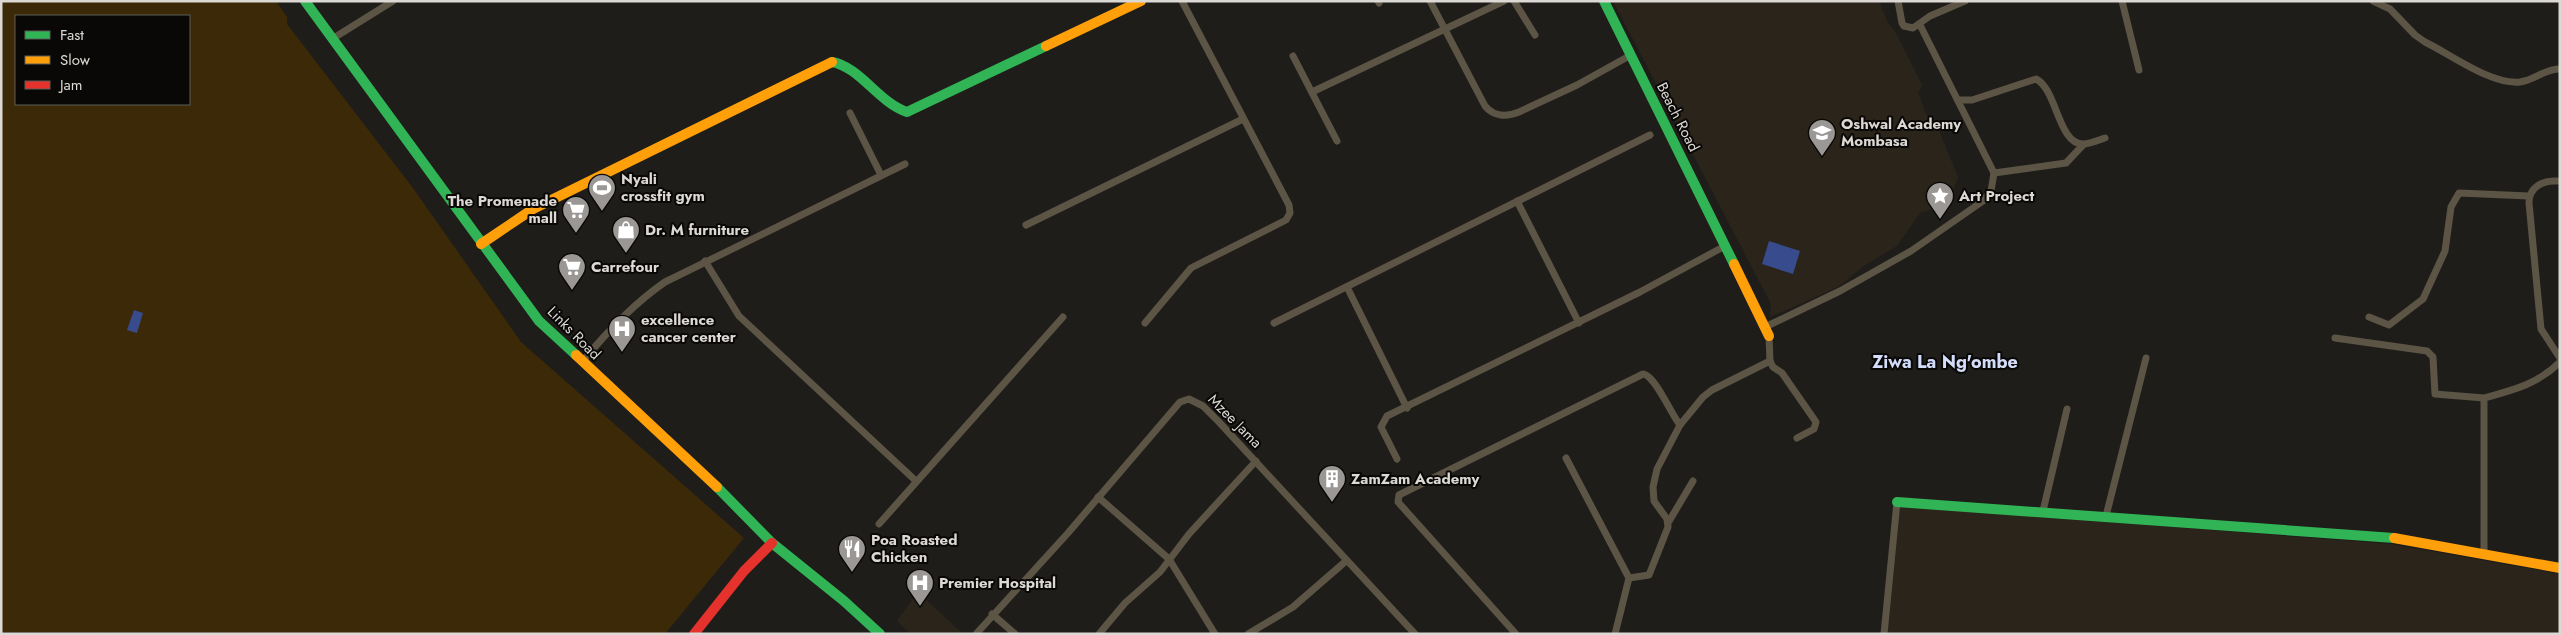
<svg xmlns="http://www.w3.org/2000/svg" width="2561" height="635" viewBox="0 0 2561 635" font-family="Jost,sans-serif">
<rect width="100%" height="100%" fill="#1f1d1a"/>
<g fill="#2b241b">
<path d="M1613 1H1879L1888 23 1895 31 1922 85 1918 93 1927 116 1935 121 1958 177 1948 204 1920 213 1897 246 1865 265 1838 287 1770 317 1771 304Z"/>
<path d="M1899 506 2390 544 2560 574V634H1886Z"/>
<path d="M918 592 963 634H911L897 621Z"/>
</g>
<path fill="#3c2907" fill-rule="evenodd" d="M1 1H276L287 17V24L413 188 521 342 744 538 665 634 1 632ZM16 16H189V104H16Z"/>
<g fill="#384b8c">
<path d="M1769 241 1800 251 1793 274 1762 264Z"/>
<path d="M134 310 143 313 137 333 127 330Z"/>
</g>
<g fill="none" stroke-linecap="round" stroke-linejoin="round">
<g stroke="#5c5444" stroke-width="7">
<path d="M1378 1 1379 3"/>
<path d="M1430 1 1485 106C1494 117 1507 117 1519 112L1577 85 1631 55"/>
<path d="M1514 1 1535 35"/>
<path d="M1898 1 1902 23 1904 26 1913 28 1930 16 1965 1"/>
<path d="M2122 1 2139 70"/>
<path d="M2373 1 2390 9 2415 35 2425 42C2450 54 2491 85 2520 82 2535 80 2544 69 2560 69"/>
<path d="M332 39 393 1"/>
<path d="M1293 56 1337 141"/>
<path d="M1312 92 1504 1"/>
<path d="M1958 100H1972L2036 79C2057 89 2058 144 2083 144 2090 144 2099 140 2105 138"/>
<path d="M850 113 881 175"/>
<path d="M1994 173 2066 163 2083 145"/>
<path d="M2557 181C2543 180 2529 187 2529 203L2541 329 2560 358"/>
<path d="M1517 201 1579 323"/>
<path d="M1026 225 1243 119"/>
<path d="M705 261 739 316 916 481"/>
<path d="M1347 287 1407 408"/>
<path d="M2369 317 2389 325 2423 299 2445 251 2451 207 2459 193 2529 196"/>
<path d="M1145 323 1191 268 1286 220 1290 213 1289 205 1182 1"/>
<path d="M1274 323 1650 135"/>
<path d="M1765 327 1840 291 1911 251 1983 201 1991 191 1994 173 1920 25"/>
<path d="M2335 338 2427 351 2433 357 2435 394 2484 398"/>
<path d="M1770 361 1773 367 1782 373 1816 422 1814 429 1797 438"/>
<path d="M582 362C606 333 633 304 665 282L905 164"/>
<path d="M1566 458 1629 578 1615 634"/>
<path d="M1397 459 1381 427 1387 416 1640 292 1725 246"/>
<path d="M1098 497 1169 559 1215 634"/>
<path d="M2043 511 2067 409"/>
<path d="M2106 516 2146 358"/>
<path d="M1668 523 1693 481"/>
<path d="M879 524 1063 317"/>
<path d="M2484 553V398C2513 390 2538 384 2560 362"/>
<path d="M1629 578 1649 575 1668 527 1667 519 1654 501 1653 487 1657 469 1680 425 1703 397 1712 390 1770 361 1769 336"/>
<path d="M992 614 1015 634"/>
<path d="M976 634 1068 533 1180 402 1189 399 1203 406 1219 422 1415 634"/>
<path d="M1099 634 1125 603 1160 572 1189 534 1256 461"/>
<path d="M1248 634 1293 607 1346 561"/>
<path d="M1516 634 1398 502 1399 495 1643 374C1655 375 1671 414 1680 425"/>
<path d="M1884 634 1897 502"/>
</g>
<g stroke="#30b455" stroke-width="10">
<path d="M305 1 539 321 576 355"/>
<path d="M1604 1 1734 264"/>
<path d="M832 62C860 67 878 102 907 112L1046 46"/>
<path d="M717 487 772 543 844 601 880 634"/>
<path d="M1897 502 2394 538"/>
</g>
<g stroke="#ff9f0a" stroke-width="10">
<path d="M1046 46 1141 1"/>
<path d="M481 244 533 209 832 62"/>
<path d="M1734 264 1769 336"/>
<path d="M576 355 717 487"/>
<path d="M2394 538 2560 568"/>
</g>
<path stroke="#e5322d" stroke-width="10" d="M694 634 744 571 772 543"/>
</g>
<defs>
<symbol id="school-pin" viewBox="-11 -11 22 30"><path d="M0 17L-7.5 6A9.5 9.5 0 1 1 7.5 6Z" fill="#9a9794" stroke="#090806"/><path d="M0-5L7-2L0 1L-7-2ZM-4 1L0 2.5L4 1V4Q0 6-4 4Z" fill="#fff"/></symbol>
<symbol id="stadium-pin" viewBox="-11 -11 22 30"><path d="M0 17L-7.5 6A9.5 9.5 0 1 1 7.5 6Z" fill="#9a9794" stroke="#090806"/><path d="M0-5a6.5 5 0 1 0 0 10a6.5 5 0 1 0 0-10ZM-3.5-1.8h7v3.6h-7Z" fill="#fff"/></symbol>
<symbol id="sight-pin" viewBox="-11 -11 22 30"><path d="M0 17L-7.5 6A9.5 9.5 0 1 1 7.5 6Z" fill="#9a9794" stroke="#090806"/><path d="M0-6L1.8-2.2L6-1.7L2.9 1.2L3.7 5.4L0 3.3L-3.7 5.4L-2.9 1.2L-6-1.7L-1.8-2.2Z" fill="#fff"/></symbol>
<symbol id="supermarket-pin" viewBox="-11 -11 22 30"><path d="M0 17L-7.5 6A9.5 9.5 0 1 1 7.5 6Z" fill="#9a9794" stroke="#090806"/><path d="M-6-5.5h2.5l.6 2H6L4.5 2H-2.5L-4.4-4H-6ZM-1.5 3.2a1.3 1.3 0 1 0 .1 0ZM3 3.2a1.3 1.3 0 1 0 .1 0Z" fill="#fff"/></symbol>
<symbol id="shop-pin" viewBox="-11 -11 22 30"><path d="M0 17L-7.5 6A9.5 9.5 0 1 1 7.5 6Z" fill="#9a9794" stroke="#090806"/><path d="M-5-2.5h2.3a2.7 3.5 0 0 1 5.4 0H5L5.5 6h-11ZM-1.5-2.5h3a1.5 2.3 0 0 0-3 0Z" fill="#fff"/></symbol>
<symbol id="hospital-pin" viewBox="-11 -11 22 30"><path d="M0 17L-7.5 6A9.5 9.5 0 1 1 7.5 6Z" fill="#9a9794" stroke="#090806"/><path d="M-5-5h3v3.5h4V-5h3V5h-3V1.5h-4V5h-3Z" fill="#fff"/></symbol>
<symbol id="building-pin" viewBox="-11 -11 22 30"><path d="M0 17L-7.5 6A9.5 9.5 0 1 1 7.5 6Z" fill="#9a9794" stroke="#090806"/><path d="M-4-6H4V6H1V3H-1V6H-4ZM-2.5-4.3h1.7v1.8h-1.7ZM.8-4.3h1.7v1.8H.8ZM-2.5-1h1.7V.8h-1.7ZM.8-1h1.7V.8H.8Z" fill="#fff"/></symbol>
<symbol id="restaurant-pin" viewBox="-11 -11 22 30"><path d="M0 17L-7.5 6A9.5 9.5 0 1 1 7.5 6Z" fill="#9a9794" stroke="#090806"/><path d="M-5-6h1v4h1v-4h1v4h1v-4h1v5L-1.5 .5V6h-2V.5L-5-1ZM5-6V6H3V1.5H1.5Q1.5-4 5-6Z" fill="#fff"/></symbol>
</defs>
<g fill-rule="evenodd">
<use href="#school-pin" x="1806" y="117" width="32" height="43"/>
<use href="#stadium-pin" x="586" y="172" width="32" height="43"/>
<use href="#sight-pin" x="1924" y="180" width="32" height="43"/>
<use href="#supermarket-pin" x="560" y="194" width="32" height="43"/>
<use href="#shop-pin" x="610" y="214" width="32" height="43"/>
<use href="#supermarket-pin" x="556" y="251" width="32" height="43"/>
<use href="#hospital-pin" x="606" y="313" width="32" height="43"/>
<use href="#building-pin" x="1316" y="463" width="32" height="43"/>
<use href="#restaurant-pin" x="836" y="533" width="32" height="43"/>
<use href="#hospital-pin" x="904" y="567" width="32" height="43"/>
</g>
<g text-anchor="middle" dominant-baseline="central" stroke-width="4" stroke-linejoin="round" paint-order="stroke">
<g font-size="15" fill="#dcd9d5" stroke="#090806">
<text transform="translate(1678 117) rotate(63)">Beach Road</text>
<text transform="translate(574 333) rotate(45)">Links Road</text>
<text transform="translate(1235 421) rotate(45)">Mzee Jama</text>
</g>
<g font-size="15" font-weight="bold" fill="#dcd9d5" stroke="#090806" text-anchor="start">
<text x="1841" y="124">Oshwal Academy<tspan x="1841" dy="17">Mombasa</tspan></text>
<text x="621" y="179">Nyali<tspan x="621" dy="17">crossfit gym</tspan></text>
<text x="1959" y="196">Art Project</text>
<text x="557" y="201" text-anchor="end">The Promenade<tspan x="557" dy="17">mall</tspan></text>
<text x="645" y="230">Dr. M furniture</text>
<text x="591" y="267">Carrefour</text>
<text x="641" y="320">excellence<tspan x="641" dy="17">cancer center</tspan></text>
<text x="1351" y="479">ZamZam Academy</text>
<text x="871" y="540">Poa Roasted<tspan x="871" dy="17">Chicken</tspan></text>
<text x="939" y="583">Premier Hospital</text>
</g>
<g font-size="18" font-weight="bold" fill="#d3ddf9" stroke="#090806">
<text x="1945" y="362">Ziwa La Ng'ombe</text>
</g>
</g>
<rect width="2561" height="635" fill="none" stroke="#dcd9d5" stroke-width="5"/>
<rect x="15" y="15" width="175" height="90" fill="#090806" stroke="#5d5c59"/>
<rect x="25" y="31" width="25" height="8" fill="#30b455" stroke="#5d5c59"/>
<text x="60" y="40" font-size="15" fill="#dcd9d5">Fast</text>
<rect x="25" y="56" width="25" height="8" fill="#ff9f0a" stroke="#5d5c59"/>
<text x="60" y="65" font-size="15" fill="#dcd9d5">Slow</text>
<rect x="25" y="81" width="25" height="8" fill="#e5322d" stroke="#5d5c59"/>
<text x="60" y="90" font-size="15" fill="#dcd9d5">Jam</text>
</svg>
